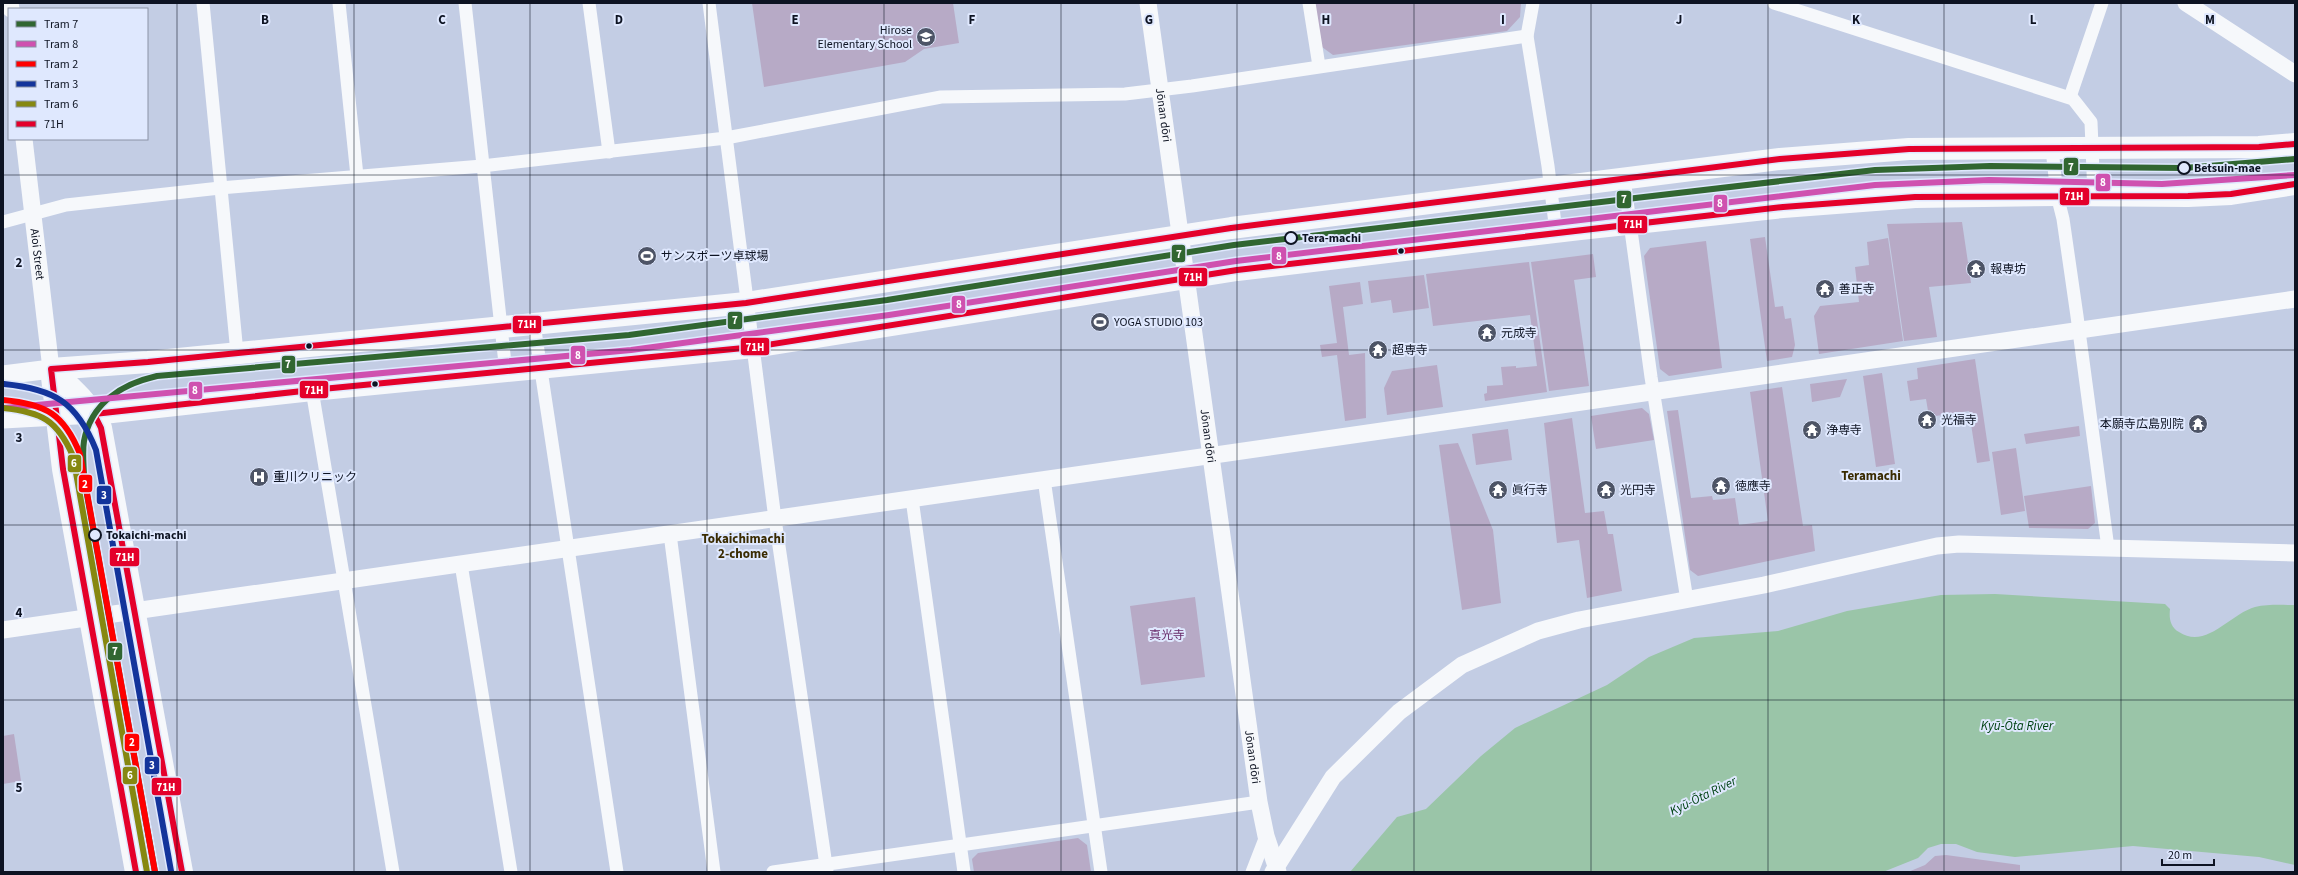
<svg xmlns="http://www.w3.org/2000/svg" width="2298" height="875" viewBox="0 0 2298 875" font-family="'Source Sans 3','Noto Sans JP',sans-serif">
<rect width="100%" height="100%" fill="#c3cde4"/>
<g fill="#b7aac6">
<path d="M752 3H953L959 43 924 49 905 62 764 87Z"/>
<path d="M1315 3H1521L1520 17 1507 31 1333 55 1322 47Z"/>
<path d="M1962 222 1971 283 1929 287 1937 337 1904 341 1887 224Z"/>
<path d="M1765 237 1775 307 1783 306 1785 319 1791 318 1795 345 1792 357 1767 361 1750 239Z"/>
<path d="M1888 238 1903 341 1819 354 1814 316 1820 306 1859 302 1855 267 1869 265 1867 242Z"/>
<path d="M1706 241 1722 368 1669 376 1660 369 1644 256 1650 248Z"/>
<path d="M1593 254 1596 277 1574 280 1589 386 1549 391 1531 262Z"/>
<path d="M1529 262 1547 392 1485 401 1484 394 1487 393V386L1503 385 1501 367 1516 366V368L1537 366 1530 315 1433 326 1426 274Z"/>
<path d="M1424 275 1429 308 1393 313 1391 300 1371 303 1368 281Z"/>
<path d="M1360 282 1363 304 1343 307 1349 355 1365 353 1366 418 1345 421 1337 355 1322 357 1320 345 1337 343 1329 286Z"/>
<path d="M1975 359 1990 461 1977 463 1969 411 1929 417 1926 399 1910 401 1907 381 1918 379 1917 368Z"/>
<path d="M1437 365 1443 407 1387 415 1384 388 1392 371Z"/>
<path d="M1882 373 1895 464 1876 467 1863 376Z"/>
<path d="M1847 379 1840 397 1812 402 1810 384Z"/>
<path d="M1782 387 1803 526 1812 525 1815 551 1698 576 1690 570 1667 411 1678 410 1691 498 1712 496 1713 500 1735 498 1739 525 1768 521 1750 392Z"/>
<path d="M1642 408 1649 414 1654 440 1596 449 1591 416Z"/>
<path d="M1572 418 1585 513 1604 511 1608 534H1613L1622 591 1587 598 1579 540 1557 543 1544 423Z"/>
<path d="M2079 426 2080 436 2026 444 2024 434Z"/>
<path d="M1508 429 1512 460 1476 465 1472 434Z"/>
<path d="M1458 443 1493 530 1501 603 1462 610 1439 445Z"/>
<path d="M2016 448 2025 511 2001 515 1992 452Z"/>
<path d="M2091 486 2095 523 2088 529 2029 528 2024 496Z"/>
<path d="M1195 597 1205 677 1141 685 1130 606Z"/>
<path d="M14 734 21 781 3 784V736Z"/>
<path d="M1078 838 1087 845 1091 872H974L972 859 978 853Z"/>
<path d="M1946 855 2020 865V872H1908L1925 865 1935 856Z"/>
</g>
<path fill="#9ac5a8" d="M1995 594 2165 604 2170 609C2169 618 2170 627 2179 632 2206 650 2230 614 2255 607 2268 604 2282 605 2295 605V865L2259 857 2133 846 2015 857 1977 852 1956 844H1941L1928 848 1918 858 1883 872H1350L1397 817 1426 809 1481 756 1515 728 1607 685 1649 657 1694 638 1778 631 1847 611 1941 595Z"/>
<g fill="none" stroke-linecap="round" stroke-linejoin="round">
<g stroke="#f6f8fb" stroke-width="13">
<path d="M203 3 237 353"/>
<path d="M339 3 357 176"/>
<path d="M465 3 506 372"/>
<path d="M589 3 609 152"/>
<path d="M709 3 775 519 827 872"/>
<path d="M1309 3 1319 66"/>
<path d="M1533 3 1527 36 1548 166 1556 232"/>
<path d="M1774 3 2073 99 2091 122 2094 196"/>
<path d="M2070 97 2102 3"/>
<path d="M2052 149 2057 195 2063 219 2077 316 2108 548"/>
<path d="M1624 179 1651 377 1687 600"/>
<path d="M3 222 66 205 220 188 482 166 726 138 941 97 1125 94 1192 86 1527 36"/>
<path d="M534 324 617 872"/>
<path d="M312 390 393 872"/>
<path d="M1044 479 1101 872"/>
<path d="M912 499 964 872"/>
<path d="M670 534 714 872"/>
<path d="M461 564 511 872"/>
<path d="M773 872 1259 802"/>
<path d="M1252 872 1266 836"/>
</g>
<g stroke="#f6f8fb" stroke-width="17">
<path d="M10 3 11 9"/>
<path id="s1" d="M1148 3 1259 802 1266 836 1278 872"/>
<path d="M2186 3 2295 74"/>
<path id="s2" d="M24 139 51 369"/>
<path d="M3 630 2295 299"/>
<path d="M1273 872 1333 777 1399 712 1462 665 1538 631 1579 620 1764 585 1937 546 1959 544 2295 553"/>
</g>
<g stroke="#f6f8fb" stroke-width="19">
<path d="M3 375 51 369"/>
<path d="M3 419 94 414"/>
</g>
<g stroke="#f6f8fb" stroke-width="22">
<path d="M51 369 148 362 746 303 1231 228 1780 159 1909 149 2259 147 2295 144"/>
<path d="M51 369C71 387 90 403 101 428L182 872"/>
<path d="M51 369 63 469 136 872"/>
<path d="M94 414 312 390 754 347 1237 270 1580 229 1783 207 1915 197 2057 195 2188 196 2231 194 2295 184"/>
</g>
<defs>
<g id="bus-1">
<path d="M94 414 312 390 754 347 1237 270 1783 207 1915 197 2188 196 2231 194 2295 184"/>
<path d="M94 414 101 428 182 872"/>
<path d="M136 872 63 469 51 369 148 362 746 303 1231 228 1780 159 1909 149 2259 147 2295 144"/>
</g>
</defs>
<use href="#bus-1" stroke="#dfe8fe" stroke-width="9"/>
<use href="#bus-1" stroke="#e4002b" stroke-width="6"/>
<defs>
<path id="tram-1" d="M155 872 84 478C84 466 82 453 84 441 91 403 122 384 157 376L629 335 887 300 1234 245 1875 170 1990 166 2184 168 2295 159"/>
<path id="tram-2" d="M4 408 631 350 889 315 1236 261 1875 185 1989 180 2162 184 2295 175"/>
<path id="tram-3" d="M3 400C46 404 64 414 80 454L155 872"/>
<path id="tram-4" d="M4 384C54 389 77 402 96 450L171 871"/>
<path id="tram-5" d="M3 408C42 412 57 420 73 456L147 872"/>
</defs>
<use href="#tram-1" stroke="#dfe8fe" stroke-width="9"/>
<use href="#tram-2" stroke="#dfe8fe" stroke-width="9"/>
<use href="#tram-3" stroke="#dfe8fe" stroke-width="9"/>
<use href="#tram-4" stroke="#dfe8fe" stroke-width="9"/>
<use href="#tram-5" stroke="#dfe8fe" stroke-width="9"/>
<use href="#tram-1" stroke="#316631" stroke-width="6"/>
<use href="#tram-2" stroke="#cf51af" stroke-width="6"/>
<use href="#tram-3" stroke="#f00" stroke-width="6"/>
<use href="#tram-4" stroke="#13349b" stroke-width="6"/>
<use href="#tram-5" stroke="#868811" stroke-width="6"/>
</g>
<path fill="none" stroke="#0d1322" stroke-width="1" stroke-opacity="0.55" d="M177 3V872M354 3V872M530 3V872M707 3V872M884 3V872M1061 3V872M1237 3V872M1414 3V872M1591 3V872M1768 3V872M1944 3V872M2121 3V872M3 175H2295M3 350H2295M3 525H2295M3 700H2295"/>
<defs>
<symbol id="school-disc" viewBox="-11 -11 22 22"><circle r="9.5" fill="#4d5466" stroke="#dfe8fe"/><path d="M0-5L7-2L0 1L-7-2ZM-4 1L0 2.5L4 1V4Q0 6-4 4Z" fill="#fff"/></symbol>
<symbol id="stadium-disc" viewBox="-11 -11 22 22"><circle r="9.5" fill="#4d5466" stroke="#dfe8fe"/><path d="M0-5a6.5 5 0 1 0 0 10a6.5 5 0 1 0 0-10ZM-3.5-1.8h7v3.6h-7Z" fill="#fff"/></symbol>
<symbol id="temple-disc" viewBox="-11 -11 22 22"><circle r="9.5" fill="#4d5466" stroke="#dfe8fe"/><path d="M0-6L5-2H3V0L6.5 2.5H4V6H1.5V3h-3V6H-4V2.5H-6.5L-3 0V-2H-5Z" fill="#fff"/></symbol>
<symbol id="hospital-disc" viewBox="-11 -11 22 22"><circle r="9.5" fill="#4d5466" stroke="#dfe8fe"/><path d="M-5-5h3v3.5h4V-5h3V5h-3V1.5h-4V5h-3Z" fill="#fff"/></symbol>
</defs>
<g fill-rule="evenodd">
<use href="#school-disc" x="915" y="26" width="22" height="22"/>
<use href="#stadium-disc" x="636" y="245" width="22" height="22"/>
<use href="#temple-disc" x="1965" y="258" width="22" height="22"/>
<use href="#temple-disc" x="1814" y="278" width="22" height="22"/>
<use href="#stadium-disc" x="1089" y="311" width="22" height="22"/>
<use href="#temple-disc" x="1476" y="322" width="22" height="22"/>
<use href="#temple-disc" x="1367" y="339" width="22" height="22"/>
<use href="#temple-disc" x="1916" y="409" width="22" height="22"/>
<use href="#temple-disc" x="2187" y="413" width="22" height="22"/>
<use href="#temple-disc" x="1801" y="419" width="22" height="22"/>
<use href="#hospital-disc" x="248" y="466" width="22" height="22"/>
<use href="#temple-disc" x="1710" y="475" width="22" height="22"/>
<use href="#temple-disc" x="1487" y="479" width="22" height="22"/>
<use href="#temple-disc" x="1595" y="479" width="22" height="22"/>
</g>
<g fill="#dfe8fe" stroke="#0d1322" stroke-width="2">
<circle cx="2184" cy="168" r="6"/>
<circle cx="1291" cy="238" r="6"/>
<circle cx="95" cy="535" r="6"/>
</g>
<g fill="#0d1322" stroke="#dfe8fe" stroke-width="1.5">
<circle cx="1401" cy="251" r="3.5"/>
<circle cx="309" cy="346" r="3.5"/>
<circle cx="375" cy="384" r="3.5"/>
</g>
<g text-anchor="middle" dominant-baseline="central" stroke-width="4" stroke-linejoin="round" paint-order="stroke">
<g font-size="12" fill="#0d1322" stroke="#dfe8fe" text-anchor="start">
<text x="912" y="30" text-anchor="end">Hirose<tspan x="912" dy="14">Elementary School</tspan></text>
<text x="661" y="256">サンスポーツ卓球場</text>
<text x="1990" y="269">報専坊</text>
<text x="1839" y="289">善正寺</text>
<text x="1114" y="322">YOGA STUDIO 103</text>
<text x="1501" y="333">元成寺</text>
<text x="1392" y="350">超専寺</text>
<text x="1941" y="420">光福寺</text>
<text x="2184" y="424" text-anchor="end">本願寺広島別院</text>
<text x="1826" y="430">浄専寺</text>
<text x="273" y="477">重川クリニック</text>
<text x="1735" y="486">徳應寺</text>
<text x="1512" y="490">眞行寺</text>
<text x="1620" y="490">光円寺</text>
</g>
<g font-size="12" fill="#0d1322" stroke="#dfe8fe">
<text stroke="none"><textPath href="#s1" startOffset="113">Jōnan dōri</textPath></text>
<text stroke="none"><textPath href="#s2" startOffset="116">Aioi Street</textPath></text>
<text stroke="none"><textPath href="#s1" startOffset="437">Jōnan dōri</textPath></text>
<text stroke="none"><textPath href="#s1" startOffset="761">Jōnan dōri</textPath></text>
</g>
<g font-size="12" font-weight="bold" fill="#0d1322" stroke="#dfe8fe" text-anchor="start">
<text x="2194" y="168">Betsuin-mae</text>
<text x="1302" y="238">Tera-machi</text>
<text x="106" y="535">Tokaichi-machi</text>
</g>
<g font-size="12" fill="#672767" stroke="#dfe8fe">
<text x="1167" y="635">真光寺</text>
</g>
<g font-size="13" font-weight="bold" fill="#3a2b01" stroke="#dfe8fe">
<text x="1871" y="476">Teramachi</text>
<text x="743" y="539">Tokaichimachi<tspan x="743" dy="15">2-chome</tspan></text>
</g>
<g font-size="13" font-style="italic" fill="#004313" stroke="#dfe8fe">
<text x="2017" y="726">Kyū-Ōta River</text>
<text transform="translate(1703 796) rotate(-26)">Kyū-Ōta River</text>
</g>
</g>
<g font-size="13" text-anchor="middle" font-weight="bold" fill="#0d1322" stroke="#dfe8fe" stroke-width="4" stroke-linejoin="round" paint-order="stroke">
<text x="265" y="24">B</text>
<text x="442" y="24">C</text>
<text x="619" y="24">D</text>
<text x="795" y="24">E</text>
<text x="972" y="24">F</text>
<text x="1149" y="24">G</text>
<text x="1326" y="24">H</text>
<text x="1503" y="24">I</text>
<text x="1679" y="24">J</text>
<text x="1856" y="24">K</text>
<text x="2033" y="24">L</text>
<text x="2210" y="24">M</text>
<text x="19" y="267">2</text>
<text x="19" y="442">3</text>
<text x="19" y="617">4</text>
<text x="19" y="792">5</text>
</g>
<g stroke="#dfe8fe" stroke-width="1.5">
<rect x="2063" y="157" width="16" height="19" rx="4" fill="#316631"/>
<rect x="2095" y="173" width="16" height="19" rx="4" fill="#cf51af"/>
<rect x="2059" y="187" width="31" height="19" rx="4" fill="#e4002b"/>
<rect x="1616" y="190" width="16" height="19" rx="4" fill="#316631"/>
<rect x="1713" y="194" width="15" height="19" rx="4" fill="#cf51af"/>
<rect x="1617" y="215" width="31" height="19" rx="4" fill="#e4002b"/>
<rect x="1171" y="244" width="15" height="19" rx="4" fill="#316631"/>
<rect x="1271" y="246" width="16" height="19" rx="4" fill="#cf51af"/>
<rect x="1178" y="267" width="30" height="20" rx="4" fill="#e4002b"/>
<rect x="951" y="295" width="15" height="19" rx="4" fill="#cf51af"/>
<rect x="727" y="311" width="16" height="19" rx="4" fill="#316631"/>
<rect x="512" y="315" width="30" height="19" rx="4" fill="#e4002b"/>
<rect x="740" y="337" width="30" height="19" rx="4" fill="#e4002b"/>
<rect x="570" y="345" width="16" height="20" rx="4" fill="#cf51af"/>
<rect x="281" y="355" width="15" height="19" rx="4" fill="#316631"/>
<rect x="299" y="380" width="30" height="19" rx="4" fill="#e4002b"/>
<rect x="188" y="381" width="15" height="19" rx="4" fill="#cf51af"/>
<rect x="67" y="454" width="15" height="19" rx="4" fill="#868811"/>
<rect x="78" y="474" width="15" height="19" rx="4" fill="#f00"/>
<rect x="96" y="485" width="16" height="20" rx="4" fill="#13349b"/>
<rect x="109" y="547" width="31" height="20" rx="4" fill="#e4002b"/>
<rect x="107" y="642" width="16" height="19" rx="4" fill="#316631"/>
<rect x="124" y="733" width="16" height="19" rx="4" fill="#f00"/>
<rect x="144" y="756" width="16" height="19" rx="4" fill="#13349b"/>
<rect x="122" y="766" width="16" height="19" rx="4" fill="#868811"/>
<rect x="151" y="777" width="31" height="19" rx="4" fill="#e4002b"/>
</g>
<g font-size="11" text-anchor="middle" font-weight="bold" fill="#fff">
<text x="2071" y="171">7</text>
<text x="2103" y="186">8</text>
<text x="2074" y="200">71H</text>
<text x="1624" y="203">7</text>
<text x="1720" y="207">8</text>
<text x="1633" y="228">71H</text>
<text x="1179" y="258">7</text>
<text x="1279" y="260">8</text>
<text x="1193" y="281">71H</text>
<text x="959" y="308">8</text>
<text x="735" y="324">7</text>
<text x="527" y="328">71H</text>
<text x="755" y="351">71H</text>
<text x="578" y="359">8</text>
<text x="288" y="368">7</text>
<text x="314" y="394">71H</text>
<text x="195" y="394">8</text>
<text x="74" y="467">6</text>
<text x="85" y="488">2</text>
<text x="104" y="499">3</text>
<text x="125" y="561">71H</text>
<text x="115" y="655">7</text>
<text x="132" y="746">2</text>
<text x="152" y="769">3</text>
<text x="130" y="779">6</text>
<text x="166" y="791">71H</text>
</g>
<rect width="2298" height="875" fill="none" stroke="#0d1322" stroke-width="8"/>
<rect x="8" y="8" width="140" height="132" fill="#dfe8fe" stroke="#8b93a6"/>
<rect x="16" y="21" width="20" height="6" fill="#316631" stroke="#8b93a6"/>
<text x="44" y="28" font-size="12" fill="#0d1322">Tram 7</text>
<rect x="16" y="41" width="20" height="6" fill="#cf51af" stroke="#8b93a6"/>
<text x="44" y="48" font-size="12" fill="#0d1322">Tram 8</text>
<rect x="16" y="61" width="20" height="6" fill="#ff0000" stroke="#8b93a6"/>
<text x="44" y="68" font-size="12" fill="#0d1322">Tram 2</text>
<rect x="16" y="81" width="20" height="6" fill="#13349b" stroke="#8b93a6"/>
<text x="44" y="88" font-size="12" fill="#0d1322">Tram 3</text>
<rect x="16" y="101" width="20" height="6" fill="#868811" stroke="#8b93a6"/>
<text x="44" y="108" font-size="12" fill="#0d1322">Tram 6</text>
<rect x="16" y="121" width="20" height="6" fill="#e4002b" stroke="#8b93a6"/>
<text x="44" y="128" font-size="12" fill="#0d1322">71H</text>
<path d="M2162 859v6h52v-6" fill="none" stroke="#0d1322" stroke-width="2"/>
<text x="2168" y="859" font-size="12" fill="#0d1322" stroke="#dfe8fe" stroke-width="3" paint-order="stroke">20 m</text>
</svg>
